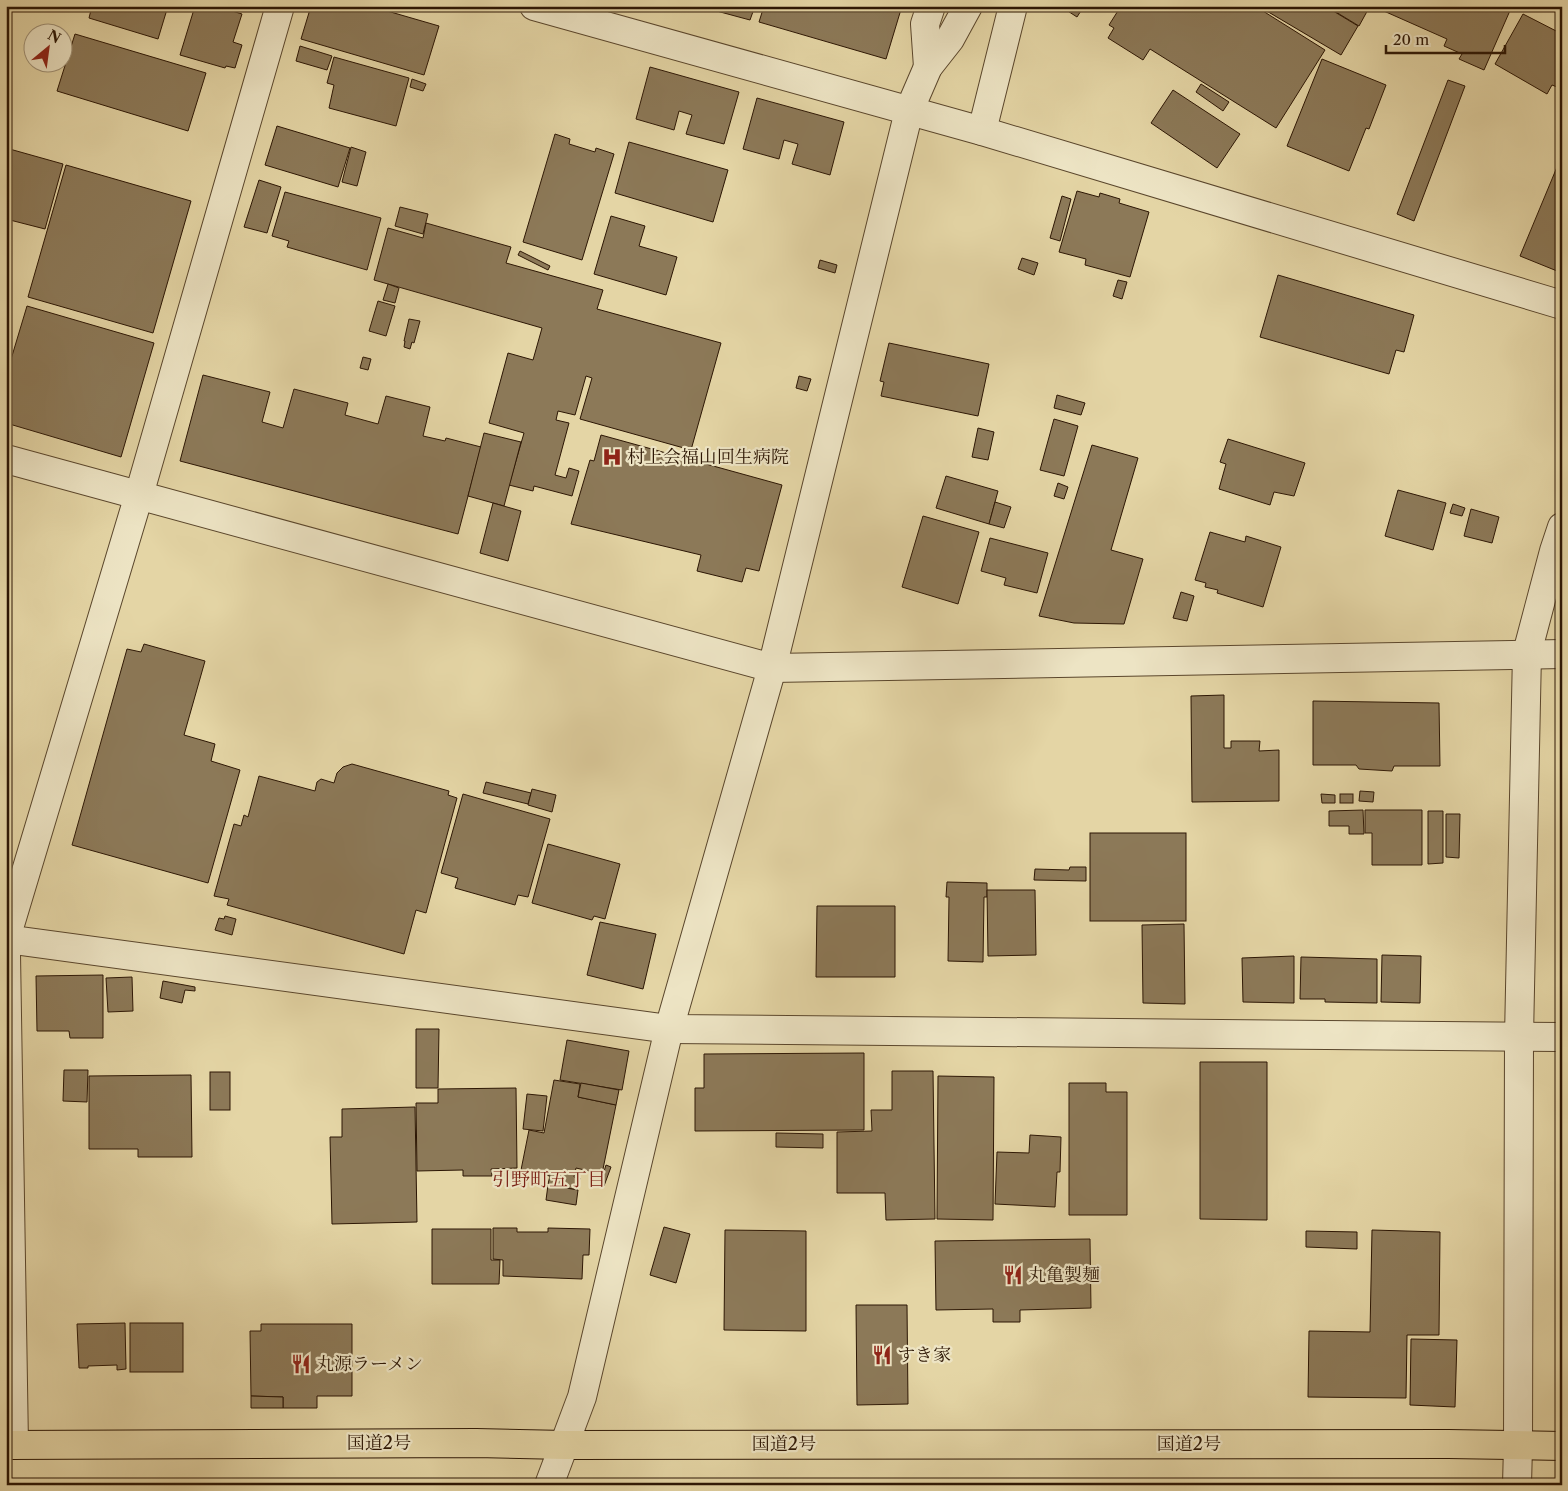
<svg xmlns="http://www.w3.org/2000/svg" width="1568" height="1491" viewBox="0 0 1568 1491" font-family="'Libre Caslon Text','Noto Serif JP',serif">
<rect width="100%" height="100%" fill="#e4d5a5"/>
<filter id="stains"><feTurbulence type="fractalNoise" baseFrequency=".004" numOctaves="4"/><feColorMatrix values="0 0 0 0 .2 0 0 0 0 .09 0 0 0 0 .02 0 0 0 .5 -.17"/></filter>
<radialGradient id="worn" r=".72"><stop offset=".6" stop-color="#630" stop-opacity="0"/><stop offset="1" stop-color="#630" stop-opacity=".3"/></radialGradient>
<g fill="#8c7958" stroke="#2c1604">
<path d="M92 6H168L158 39 89 18Z"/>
<path d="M195 6H216L242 14 233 42 242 45 235 68 226 66 225 68 180 55Z"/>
<path d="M311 6H370L439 26 424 75 301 39Z"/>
<path d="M698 6H755L750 20Z"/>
<path d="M764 6H902L886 59 759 22Z"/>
<path d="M1060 6H1084L1077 17Z"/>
<path d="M1121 6H1255L1325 50 1276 128 1150 49 1143 60 1108 38 1114 28 1109 25Z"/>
<path d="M1267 6H1325L1358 26 1341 55 1265 10Z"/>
<path d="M1326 6H1370L1359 26Z"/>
<path d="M1378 6H1512L1484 70 1459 59 1462 54 1444 46 1447 39 1377 8Z"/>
<path d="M1523 14 1562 34V77L1557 87 1552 85 1547 94 1495 64Z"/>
<path d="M75 34 206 73 188 131 57 91Z"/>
<path d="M300 46 332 56 327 70 296 61Z"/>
<path d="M334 57 409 78 396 126 329 108 334 85 327 83Z"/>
<path d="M1322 59 1386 85 1369 129 1366 128 1349 171 1287 146Z"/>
<path d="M650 67 739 92 724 144 686 134 692 115 679 111 674 130 636 119Z"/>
<path d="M412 79 426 84 423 91 410 87Z"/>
<path d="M1448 80 1465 86 1414 221 1397 214Z"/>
<path d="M1201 84 1229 102 1223 111 1196 92Z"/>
<path d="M1173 90 1240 134 1217 168 1151 123Z"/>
<path d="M757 98 844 122 830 175 792 164 798 144 784 140 779 159 743 149Z"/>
<path d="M277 126 350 148 338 187 265 165Z"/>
<path d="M555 134 570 139 569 144 595 152 596 148 614 154 582 260 523 242Z"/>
<path d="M629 142 728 170 713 222 615 193Z"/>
<path d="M351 147 366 152 357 186 342 182Z"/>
<path d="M6 148 63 164 45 229 6 219Z"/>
<path d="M1562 155V273L1520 256Z"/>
<path d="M66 165 191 201 153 333 28 297Z"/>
<path d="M259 180 281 187 267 233 244 227Z"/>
<path d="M1077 191 1099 197 1100 193 1120 199 1119 203 1149 212 1130 277 1085 265 1086 259 1059 252Z"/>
<path d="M285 192 381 218 367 270 287 247 289 241 272 236Z"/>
<path d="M1062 196 1071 199 1060 241 1050 238Z"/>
<path d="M400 207 428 214 423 234 395 226Z"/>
<path d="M611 216 645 226 639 246 677 257 666 295 594 274Z"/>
<path d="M426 223 511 247 506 263 603 290 597 309 721 343 691 450 580 419 592 378 586 376 575 415 558 411 556 420 569 423 555 475 566 478 569 468 579 471 572 496 534 486 533 491 509 485 524 433 489 423 508 353 533 360 542 328 374 280 388 228 423 238Z"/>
<path d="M520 251 550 266 548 270 518 255Z"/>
<path d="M1022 258 1038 263 1034 275 1018 269Z"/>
<path d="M820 260 837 265 835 273 818 268Z"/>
<path d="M1278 275 1414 315 1404 352 1396 350 1389 374 1260 337Z"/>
<path d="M1118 280 1127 282 1122 299 1113 296Z"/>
<path d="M388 284 399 288 395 303 383 300Z"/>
<path d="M378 301 395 306 386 336 369 331Z"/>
<path d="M27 306 154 343 121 457 6 423V376Z"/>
<path d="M409 319 420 321 414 343 412 342 410 349 404 347 405 341H404Z"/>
<path d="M889 343 989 364 978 416 881 396 884 382 880 381Z"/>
<path d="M363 357 371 359 368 370 360 368Z"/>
<path d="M203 375 270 392 262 422 283 428 294 389 348 403 345 415 378 424 386 396 430 407 423 436 445 441 446 438 481 447 458 534 180 461Z"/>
<path d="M799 376 811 379 807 391 796 388Z"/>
<path d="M1057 395 1085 403 1081 415 1054 408Z"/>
<path d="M1054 419 1078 426 1064 476 1040 470Z"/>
<path d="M978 428 994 432 988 460 972 457Z"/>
<path d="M484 433 521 442 504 506 468 496Z"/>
<path d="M601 435 782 485 759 571 746 568 742 582 697 571 701 555 571 524 590 460 594 461Z"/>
<path d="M1228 439 1305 463 1294 496 1274 492 1270 505 1219 489 1226 464 1220 462Z"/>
<path d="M1092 445 1138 458 1111 550 1143 559 1124 624 1074 623 1039 616Z"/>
<path d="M946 476 998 491 989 524 936 508Z"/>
<path d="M1058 483 1068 487 1064 499 1054 496Z"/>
<path d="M1398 490 1446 503 1433 550 1385 536Z"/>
<path d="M995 502 1011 507 1004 528 989 524Z"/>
<path d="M493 503 521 511 508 561 480 553Z"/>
<path d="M1453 504 1465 508 1462 516 1450 513Z"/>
<path d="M1471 509 1499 517 1492 543 1464 536Z"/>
<path d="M923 516 979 532 958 604 902 587Z"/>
<path d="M1210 532 1245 542 1246 536 1281 547 1263 607 1217 593 1218 590 1205 587 1206 583 1195 580Z"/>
<path d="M990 538 1048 553 1037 593 1004 585 1006 578 981 571Z"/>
<path d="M1181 592 1194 596 1187 621 1173 618Z"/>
<path d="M144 644 205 661 184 735 215 744 211 761 240 770 208 883 72 845 127 649 141 652Z"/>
<path d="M1224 695V748H1231V741H1260L1259 751 1279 750V801L1192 802 1191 696Z"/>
<path d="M1313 701 1439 703 1440 766H1394L1392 771 1359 769 1356 765H1313Z"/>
<path d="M352 764 449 791 448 795 457 798 426 913 416 910 404 954 227 905 229 899 214 896 234 824 241 826 244 815 248 817 259 776 315 791 317 782 321 779 334 783 337 773 343 767Z"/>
<path d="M486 782 531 793 528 804 483 793Z"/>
<path d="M532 789 556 795 552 812 528 805Z"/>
<path d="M1360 791 1374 792 1373 802 1359 801Z"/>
<path d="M463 794 550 819 528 897 518 895 515 905 455 888 458 878 441 873Z"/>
<path d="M1321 794 1335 795V803H1322Z"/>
<rect x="1340" y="794" width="13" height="9"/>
<path d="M1363 810 1364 834H1349V826H1329V811Z"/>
<path d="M1365 810H1422V865H1372V833H1365Z"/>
<path d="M1428 811H1443V863L1428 864Z"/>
<path d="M1446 814H1460L1459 858 1446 857Z"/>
<rect x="1090" y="833" width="96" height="88"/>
<path d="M548 844 620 864 605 919 594 916 592 920 532 903Z"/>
<path d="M1070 867H1086V881L1034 880 1035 869 1069 870Z"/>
<path d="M947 882 987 883V897H984L983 962 948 961 949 897H946Z"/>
<path d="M987 890H1035L1036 955 988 956Z"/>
<path d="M817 906H895V977H816Z"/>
<path d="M225 916 236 919 232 935 215 930 219 918 224 919Z"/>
<path d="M600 922 656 934 643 989 587 975Z"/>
<path d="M1184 924 1185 1004 1143 1003 1142 925Z"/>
<path d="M1382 955 1421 956 1420 1003 1381 1002Z"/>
<path d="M1294 956V1003L1243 1002 1242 958Z"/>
<path d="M1301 957 1377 959V1003L1325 1002V999H1300Z"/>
<path d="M103 975V1038H70L69 1031H37L36 976Z"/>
<path d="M132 977 133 1011 108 1012 106 978Z"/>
<path d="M163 981 195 987V991L185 990 182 1003 160 998Z"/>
<path d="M416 1029H439L438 1088H416Z"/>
<path d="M567 1040 629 1051 622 1090 560 1080Z"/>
<path d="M864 1053V1130L695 1131V1088H704V1054Z"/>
<path d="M1200 1062H1267V1220L1200 1219Z"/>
<path d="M64 1070H88L87 1102 63 1101Z"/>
<path d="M892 1071H933L935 1219 886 1220 885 1193H837V1132L872 1131 871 1110H892Z"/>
<rect x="210" y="1072" width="20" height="38"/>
<path d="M191 1075 192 1157H138V1149H89V1076Z"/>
<path d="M938 1076 994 1077 993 1220 937 1219Z"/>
<path d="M554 1080 580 1084 578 1097 616 1105 602 1174 576 1168 574 1177 580 1178 577 1190 548 1184 550 1176 521 1170 529 1130 544 1133Z"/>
<path d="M581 1083 619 1090 616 1105 578 1097Z"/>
<path d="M1069 1083H1106V1092H1127V1215H1069Z"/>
<path d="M516 1088 517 1168 491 1169 492 1176H463V1170L417 1171 416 1103H438V1089Z"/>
<path d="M527 1094 547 1096 543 1131 523 1129Z"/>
<path d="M415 1107 417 1222 332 1224 330 1137H342V1109Z"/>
<path d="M776 1133 823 1134V1148L776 1147Z"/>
<path d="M1030 1135 1061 1137 1060 1172H1057L1055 1207 995 1204 997 1152 1029 1153Z"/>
<path d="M606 1165 611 1167 604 1186 600 1184Z"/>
<path d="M548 1185 578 1190 576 1205 546 1200Z"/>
<path d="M664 1227 690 1234 676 1283 650 1275Z"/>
<path d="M493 1228H517V1232H548V1228L590 1229 589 1255H583L582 1279 503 1276V1260L493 1259Z"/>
<path d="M432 1229H491V1260H500L499 1284H432Z"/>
<path d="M725 1230 806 1231V1331L724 1330Z"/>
<path d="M1372 1230 1440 1232 1439 1335H1407L1406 1398 1308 1397 1309 1331 1370 1332Z"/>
<path d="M1306 1231 1357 1232V1249L1306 1247Z"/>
<path d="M1090 1239 1091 1308 1020 1310V1322H993V1309L936 1310 935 1241Z"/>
<path d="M856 1305H907L908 1404 857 1405Z"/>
<path d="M125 1323 126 1369 117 1370V1365L88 1366V1368H79L77 1324Z"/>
<rect x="130" y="1323" width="53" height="49"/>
<path d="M261 1324H352V1396H317V1408H283V1397L251 1396 250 1331H261Z"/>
<path d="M1411 1339 1457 1340 1455 1407 1410 1405Z"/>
<path d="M251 1396 283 1397V1408H251Z"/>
</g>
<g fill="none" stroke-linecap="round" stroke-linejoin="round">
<defs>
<g id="minor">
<path d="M928 67 925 24 931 6"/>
<path d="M982 131 1013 6"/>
<path d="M6 938 139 495 280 6"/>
<path d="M6 939 669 1029 1562 1037"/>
<path d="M6 954 14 1445"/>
</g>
<g id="tertiary">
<path d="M534 6 982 131 1562 305"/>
<path d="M6 459 772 668 1562 654"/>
<path d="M549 1485 582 1397 669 1029 772 668 909 111 928 67 950 39 968 6"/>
<path d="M1517 1485 1518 1446 1519 1037 1527 653 1554 551 1562 527"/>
</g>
<path id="trunk" d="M6 1445 476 1443 565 1445 1448 1444 1562 1446"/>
</defs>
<use href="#minor" stroke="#5a462c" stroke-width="30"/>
<use href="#tertiary" stroke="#5a462c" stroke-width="30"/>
<use href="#trunk" stroke="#2c1604" stroke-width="30"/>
<use href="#minor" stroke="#ede4c4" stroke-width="28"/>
<use href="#tertiary" stroke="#ede4c4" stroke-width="28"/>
<use href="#trunk" stroke="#e4d5a5" stroke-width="28"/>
</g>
<defs>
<symbol id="hospital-bare" viewBox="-9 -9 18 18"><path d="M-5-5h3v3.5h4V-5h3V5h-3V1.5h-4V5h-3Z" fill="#8f2418" stroke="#ede4c4" stroke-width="2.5" paint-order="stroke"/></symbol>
<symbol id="restaurant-bare" viewBox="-9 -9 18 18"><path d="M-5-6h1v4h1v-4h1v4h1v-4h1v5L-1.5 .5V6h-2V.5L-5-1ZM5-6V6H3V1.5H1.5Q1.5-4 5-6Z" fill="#8f2418" stroke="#ede4c4" stroke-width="2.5" paint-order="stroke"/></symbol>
</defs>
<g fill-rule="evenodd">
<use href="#hospital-bare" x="598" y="443" width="28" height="28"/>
<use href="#restaurant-bare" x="999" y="1261" width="28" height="28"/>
<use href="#restaurant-bare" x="868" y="1341" width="28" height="28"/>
<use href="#restaurant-bare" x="287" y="1350" width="28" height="28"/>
</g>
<g text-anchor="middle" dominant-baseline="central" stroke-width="4.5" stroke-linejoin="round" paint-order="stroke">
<g font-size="18" fill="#2c1604" stroke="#ede4c4" text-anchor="start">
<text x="627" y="457">村上会福山回生病院</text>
<text x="1028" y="1275">丸亀製麺</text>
<text x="897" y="1355">すき家</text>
<text x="316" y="1364">丸源ラーメン</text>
</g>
<g font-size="18" fill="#2c1604" stroke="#ede4c4">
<text x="379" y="1443">国道2号</text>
<text x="784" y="1444">国道2号</text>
<text x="1189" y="1444">国道2号</text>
</g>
<g font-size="19" fill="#7a1f14" stroke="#ede4c4">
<text x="549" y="1179">引野町五丁目</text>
</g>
</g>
<rect width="1568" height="1491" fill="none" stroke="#e4d5a5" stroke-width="25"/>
<rect x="8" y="8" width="1553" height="1476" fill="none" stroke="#2c1604" stroke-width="2.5"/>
<rect x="12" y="12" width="1543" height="1466" fill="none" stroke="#2c1604"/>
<g transform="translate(48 48) rotate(29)"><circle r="24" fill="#ede4c4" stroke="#a09277"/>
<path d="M0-4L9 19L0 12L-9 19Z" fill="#8f2418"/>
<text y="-8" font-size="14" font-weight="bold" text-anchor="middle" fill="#2c1604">N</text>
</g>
<path d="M1386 45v8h119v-8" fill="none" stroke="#2c1604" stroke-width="2.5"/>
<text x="1393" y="45" font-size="15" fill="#2c1604" stroke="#ede4c4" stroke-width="4" paint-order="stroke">20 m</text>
<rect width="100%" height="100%" filter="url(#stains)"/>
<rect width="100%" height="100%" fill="url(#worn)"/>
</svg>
